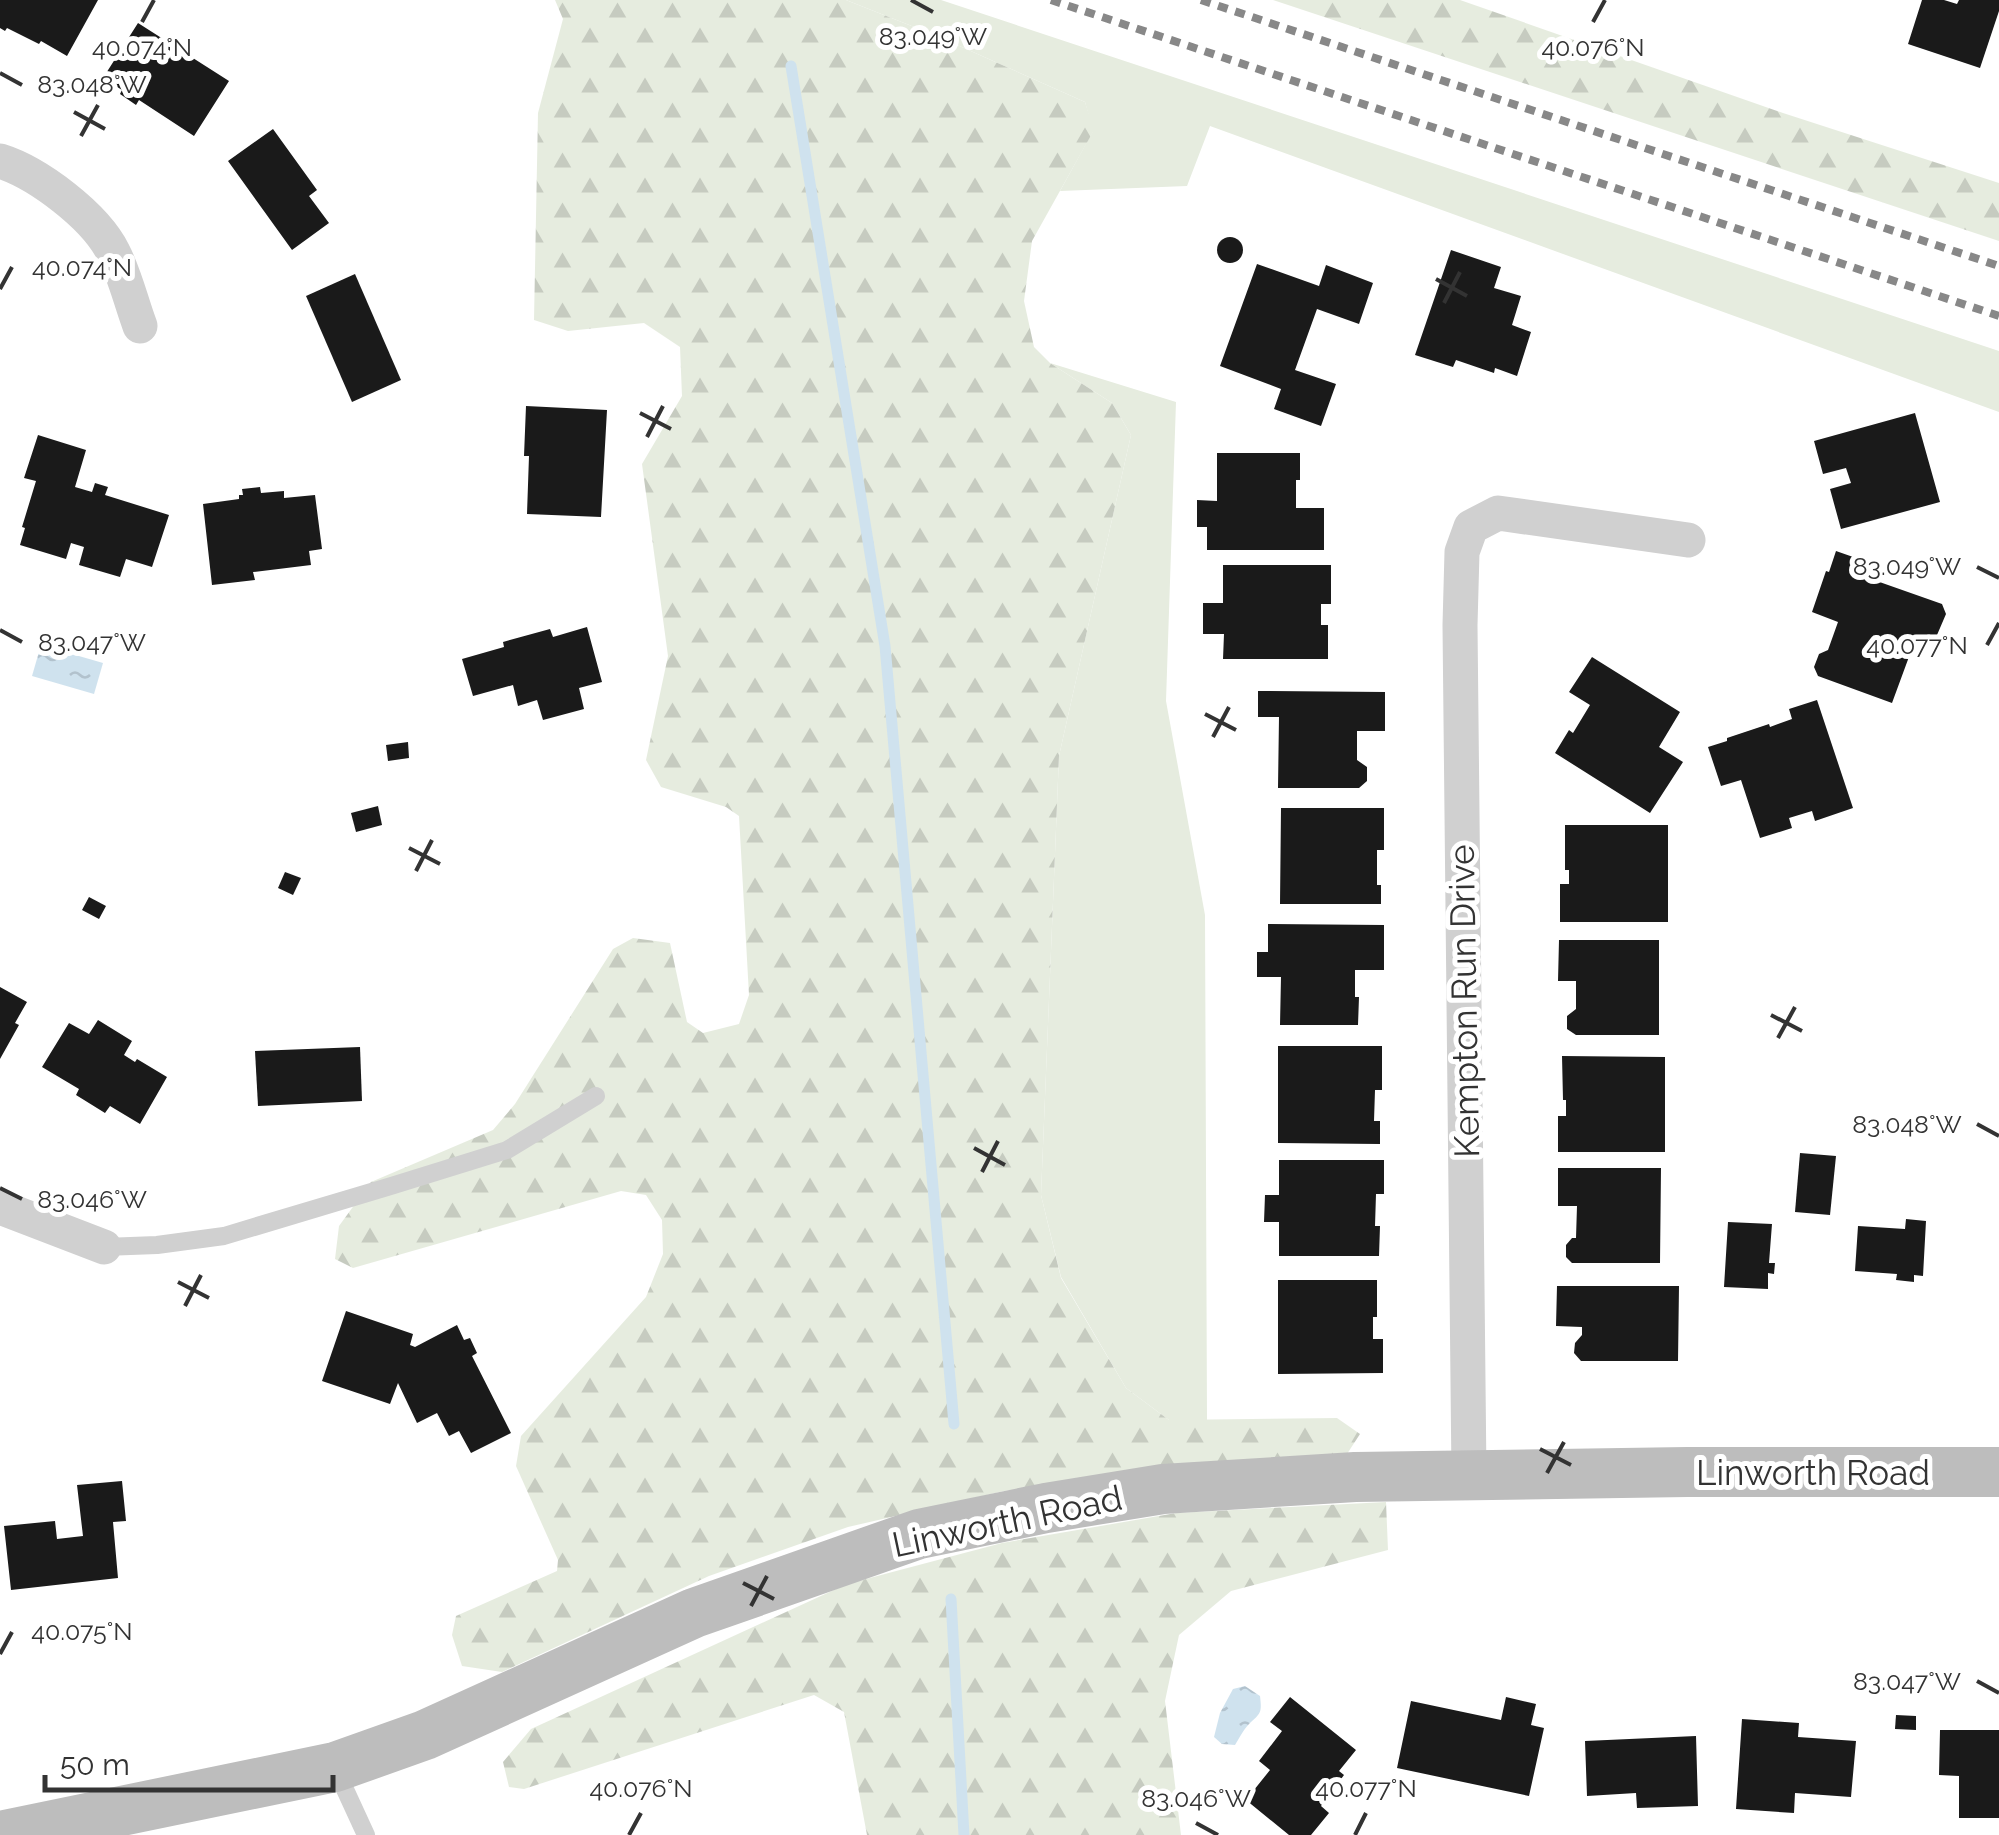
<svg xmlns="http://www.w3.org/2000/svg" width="1999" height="1835" viewBox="0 0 1999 1835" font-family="Raleway,sans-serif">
<defs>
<pattern id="forest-firs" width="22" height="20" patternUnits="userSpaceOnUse" patternTransform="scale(2.5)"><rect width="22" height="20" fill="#e6ecdf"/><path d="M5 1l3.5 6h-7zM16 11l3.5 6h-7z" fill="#c6cbc0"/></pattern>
<pattern id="water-ripples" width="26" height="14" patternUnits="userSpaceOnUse" patternTransform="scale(2.5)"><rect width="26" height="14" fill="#cfe2ee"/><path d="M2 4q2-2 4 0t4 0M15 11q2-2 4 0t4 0" fill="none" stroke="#b2c2cd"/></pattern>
</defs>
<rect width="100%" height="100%" fill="#fff"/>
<g fill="#e6ecdf">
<path d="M846 0H941L1999 351V412L1210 126 1187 186 1060 191 1093 131 1085 102 937 36Z"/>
<path d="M1050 363 1176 402 1166 701 1205 915 1207 1420H1169L1126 1388 1061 1277 1041 1195 1059 756 1131 435 1112 403Z"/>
</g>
<g fill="url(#forest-firs)">
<path d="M555 0H846L937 36 1085 102 1094 130 1032 241 1024 301 1034 347 1050 363 1112 403 1131 435 1059 756 1041 1195 1061 1278 1126 1388 1169 1420 1337 1418 1360 1434 1347 1454 1004 1491 848 1527 709 1576 502 1672 462 1666 452 1635 456 1616 557 1571 558 1560 516 1466 521 1436 646 1297 663 1254 662 1220 646 1195 621 1191 353 1268 335 1259 339 1226 371 1182 493 1130 515 1104 613 949 633 938 670 943 687 1022 703 1033 739 1024 749 995 739 816 726 807 661 787 646 760 668 656 642 464 682 396 680 347 644 323 568 331 534 320 538 113 563 19Z"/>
<path d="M1273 0H1460L1783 113 1999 183V241Z"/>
<path d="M1386 1502 1388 1550 1231 1591 1179 1635 1165 1701 1181 1835H867L844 1712 814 1695 524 1789 509 1787 503 1762 531 1729 847 1584 1002 1543 1176 1513Z"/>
</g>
<g fill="url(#water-ripples)">
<path d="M41 645 103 663 94 694 32 676Z"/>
<path d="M1245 1686 1260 1696C1262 1713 1261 1713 1249 1724 1243 1730 1239 1739 1235 1745L1222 1744 1214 1737 1220 1713 1233 1689Z"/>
</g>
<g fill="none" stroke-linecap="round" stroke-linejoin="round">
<g stroke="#cfe2ee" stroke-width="11">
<path d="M791 66 885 646 954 1424"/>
<path d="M951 1599 964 1835"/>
</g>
</g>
<g fill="#1a1a1a">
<path d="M0 0H98L67 56 41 41 39 44 7 28 5 31 0 28Z"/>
<path d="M1922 0H1944L1957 4 1959 0H1999V11L1980 68 1908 44Z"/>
<path d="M138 23 229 81 194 136 139 100 136 105 120 94 122 90 103 78Z"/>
<path d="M273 129 317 190 309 196 329 223 292 250 228 161Z"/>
<circle cx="1230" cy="250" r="13"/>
<path d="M1451 250 1501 267 1494 288 1521 296 1512 325 1531 332 1517 376 1495 368 1494 373 1456 360 1453 367 1415 355Z"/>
<path d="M1257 264 1319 286 1326 265 1373 283 1359 324 1317 309 1295 370 1336 384 1321 426 1274 409 1281 389 1220 366Z"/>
<path d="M355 274 401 380 352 402 306 296Z"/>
<path d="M526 406 607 410 601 517 527 514 529 456H524Z"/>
<path d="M1915 413 1940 502 1841 529 1830 489 1851 483 1846 468 1823 474 1814 441Z"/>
<path d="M38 435 86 450 75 487 92 492 95 483 108 487 105 495 169 515 152 567 126 559 120 577 79 565 84 547 71 543 66 559 20 545 25 528 22 527 36 481 24 478Z"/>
<path d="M1217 453H1300V480H1296V508H1324V550H1207V527H1197V500L1217 501Z"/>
<path d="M260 487 261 493 284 491V498L315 495 322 549 309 551 311 565 253 572 255 580 212 585 203 504 239 499V495H243L242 489Z"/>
<path d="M1836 551 1876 565 1871 579 1942 604 1946 614 1937 635 1929 639 1917 635 1892 703 1818 676 1814 667 1819 654 1828 650 1838 622 1812 612 1826 571 1829 572Z"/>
<path d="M1223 565H1331V604H1321V625H1328V659H1223L1224 634H1203V603H1223Z"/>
<path d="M587 627 602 682 579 688 584 709 543 720 537 700 518 706 513 685 473 696 462 659 504 647 503 642 550 629 553 637Z"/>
<path d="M1592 657 1680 712 1659 747 1683 762 1650 813 1555 753 1569 730 1573 733 1590 705 1569 692Z"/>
<path d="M1258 691 1385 692V731H1357V760L1367 767V781L1359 788H1278L1279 717H1258Z"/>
<path d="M1817 700 1853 808 1815 821 1812 811 1789 818 1792 828 1760 838 1741 780 1721 786 1708 747 1727 741V738L1769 724 1770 727 1792 719 1789 709Z"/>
<path d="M408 742 409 758 388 761 386 745Z"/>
<path d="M378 806 382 825 356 832 351 813Z"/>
<path d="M1281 808H1384V850H1377V885H1381V904H1280Z"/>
<path d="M1565 825H1668V922H1560V884H1569V870H1565Z"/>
<path d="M285 872 301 878 293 895 278 888Z"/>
<path d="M89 897 106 906 99 919 82 910Z"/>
<path d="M1268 924 1384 925V970H1355V997H1359L1358 1025H1280L1281 977H1257V952H1268Z"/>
<path d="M1559 940H1659V1035H1576L1567 1029V1016L1576 1009V981H1558Z"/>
<path d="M0 987 27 1002 15 1023 19 1025 0 1059Z"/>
<path d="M98 1020 132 1041 124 1055 135 1062 137 1059 167 1077 140 1124 110 1106 105 1113 76 1095 79 1089 42 1067 69 1023 89 1034Z"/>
<path d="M1278 1046H1382V1090H1375L1374 1121H1380V1144L1278 1143Z"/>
<path d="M360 1047 362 1101 258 1106 255 1051Z"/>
<path d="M1562 1056 1665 1057V1152H1558V1116H1566V1100H1563Z"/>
<path d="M1800 1153 1836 1156 1830 1215 1795 1212Z"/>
<path d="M1279 1160H1384V1194H1376L1375 1226H1380L1379 1256H1279V1222H1264L1265 1195H1279Z"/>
<path d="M1558 1168H1661L1660 1263H1572L1566 1257V1245L1572 1238H1576L1577 1206H1558Z"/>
<path d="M1906 1219 1926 1221 1923 1276 1914 1275V1282L1896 1280 1897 1274 1855 1271 1858 1226 1905 1229Z"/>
<path d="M1728 1222 1772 1224 1769 1263H1775L1774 1274 1768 1273V1289L1724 1287Z"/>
<path d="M1278 1280H1377V1317H1373V1339H1383V1373L1278 1374Z"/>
<path d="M1557 1286H1679L1678 1361H1581L1574 1353 1575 1343 1582 1335V1327L1556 1326Z"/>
<path d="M346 1311 413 1334 410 1345 415 1347 457 1325 464 1340 470 1338 477 1353 472 1356 511 1433 471 1453 459 1431 449 1436 437 1413 417 1423 398 1383 390 1404 322 1381Z"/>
<path d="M122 1481 126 1521 113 1522 118 1578 11 1590 4 1526 55 1521 57 1539 83 1536 77 1485Z"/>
<path d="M1290 1697 1356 1750 1339 1771 1344 1775 1321 1806 1329 1813 1311 1835H1289L1246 1800 1270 1770 1259 1761 1282 1731 1270 1722Z"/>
<path d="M1506 1697 1536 1704 1531 1725 1544 1728 1529 1796 1397 1768 1411 1701 1501 1720Z"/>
<path d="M1896 1715 1916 1716V1730L1895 1729Z"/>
<path d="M1742 1719 1799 1723 1798 1737 1856 1741 1851 1797 1795 1793 1794 1813 1736 1809Z"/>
<path d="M1940 1730H1999V1818H1959V1776L1939 1775Z"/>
<path d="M1696 1736 1698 1806 1637 1808 1636 1793 1587 1796 1585 1741Z"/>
</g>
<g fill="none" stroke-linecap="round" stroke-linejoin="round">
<g stroke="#d0d0d0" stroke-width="18">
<path d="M104 1247 157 1245 224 1236 391 1186 507 1150 596 1096"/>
<path d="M337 1772 366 1835"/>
</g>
<g stroke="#d0d0d0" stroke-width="35">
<path d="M0 161C38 173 95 216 113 252 125 275 131 302 140 326"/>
<path d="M0 1207 104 1247"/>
<path d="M1469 1476 1460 625 1462 552 1471 527 1498 513 1688 540"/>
</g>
<path stroke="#bdbdbd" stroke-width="50" d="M5 1835 335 1767 425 1735 694 1613 919 1534 1046 1508 1163 1489 1355 1477 1687 1472H1999"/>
<g stroke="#888" stroke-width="8" stroke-dasharray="10 8" stroke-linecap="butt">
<path d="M1051 0 1999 316"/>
<path d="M1201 0 1999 266"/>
</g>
</g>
<path fill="none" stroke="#333" stroke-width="4" d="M911 0 933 12M142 22 154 0M1593 22 1605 0M0 73 22 85M74 112 105 129M81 136 98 105M1436 279 1467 296M0 289 12 267M1444 303 1460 272M640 413 671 429M647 437 663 406M1977 567 1999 578M0 630 22 642M1987 645 1999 623M1205 714 1236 730M1213 737 1229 707M409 848 440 864M416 871 432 840M1771 1015 1802 1031M1778 1038 1795 1007M1977 1124 1999 1136M974 1148 1005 1165M982 1172 998 1141M0 1188 22 1199M178 1282 209 1298M185 1306 201 1275M1540 1449 1571 1465M1547 1473 1564 1442M743 1583 774 1599M751 1606 767 1576M0 1654 12 1632M1977 1681 1999 1693M1196 1823 1218 1835M629 1835 641 1813M1355 1835 1366 1813"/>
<g text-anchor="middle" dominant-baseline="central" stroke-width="10" stroke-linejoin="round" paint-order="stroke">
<g font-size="35" fill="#333" stroke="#fff">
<text transform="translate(1464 1001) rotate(-91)">Kempton Run Drive</text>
<text x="1813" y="1472">Linworth Road</text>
<text transform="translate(1007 1521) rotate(-12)">Linworth Road</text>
</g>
</g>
<g font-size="25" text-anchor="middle" fill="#333" stroke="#fff" stroke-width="10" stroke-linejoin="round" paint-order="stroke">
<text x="933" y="45">83.049°W</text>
<text x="142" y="56">40.074°N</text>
<text x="1593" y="56">40.076°N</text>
<text x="92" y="93">83.048°W</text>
<text x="82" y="276">40.074°N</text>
<text x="1907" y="575">83.049°W</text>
<text x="92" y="651">83.047°W</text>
<text x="1917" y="654">40.077°N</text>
<text x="1907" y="1133">83.048°W</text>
<text x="92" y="1208">83.046°W</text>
<text x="82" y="1640">40.075°N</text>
<text x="1907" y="1690">83.047°W</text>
<text x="641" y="1797">40.076°N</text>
<text x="1366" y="1797">40.077°N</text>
<text x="1196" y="1807">83.046°W</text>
</g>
<path d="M45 1775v15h288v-15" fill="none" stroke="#333333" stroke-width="5"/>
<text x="60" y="1775" font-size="30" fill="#333333" stroke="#ffffff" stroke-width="8" paint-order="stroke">50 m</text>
</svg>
